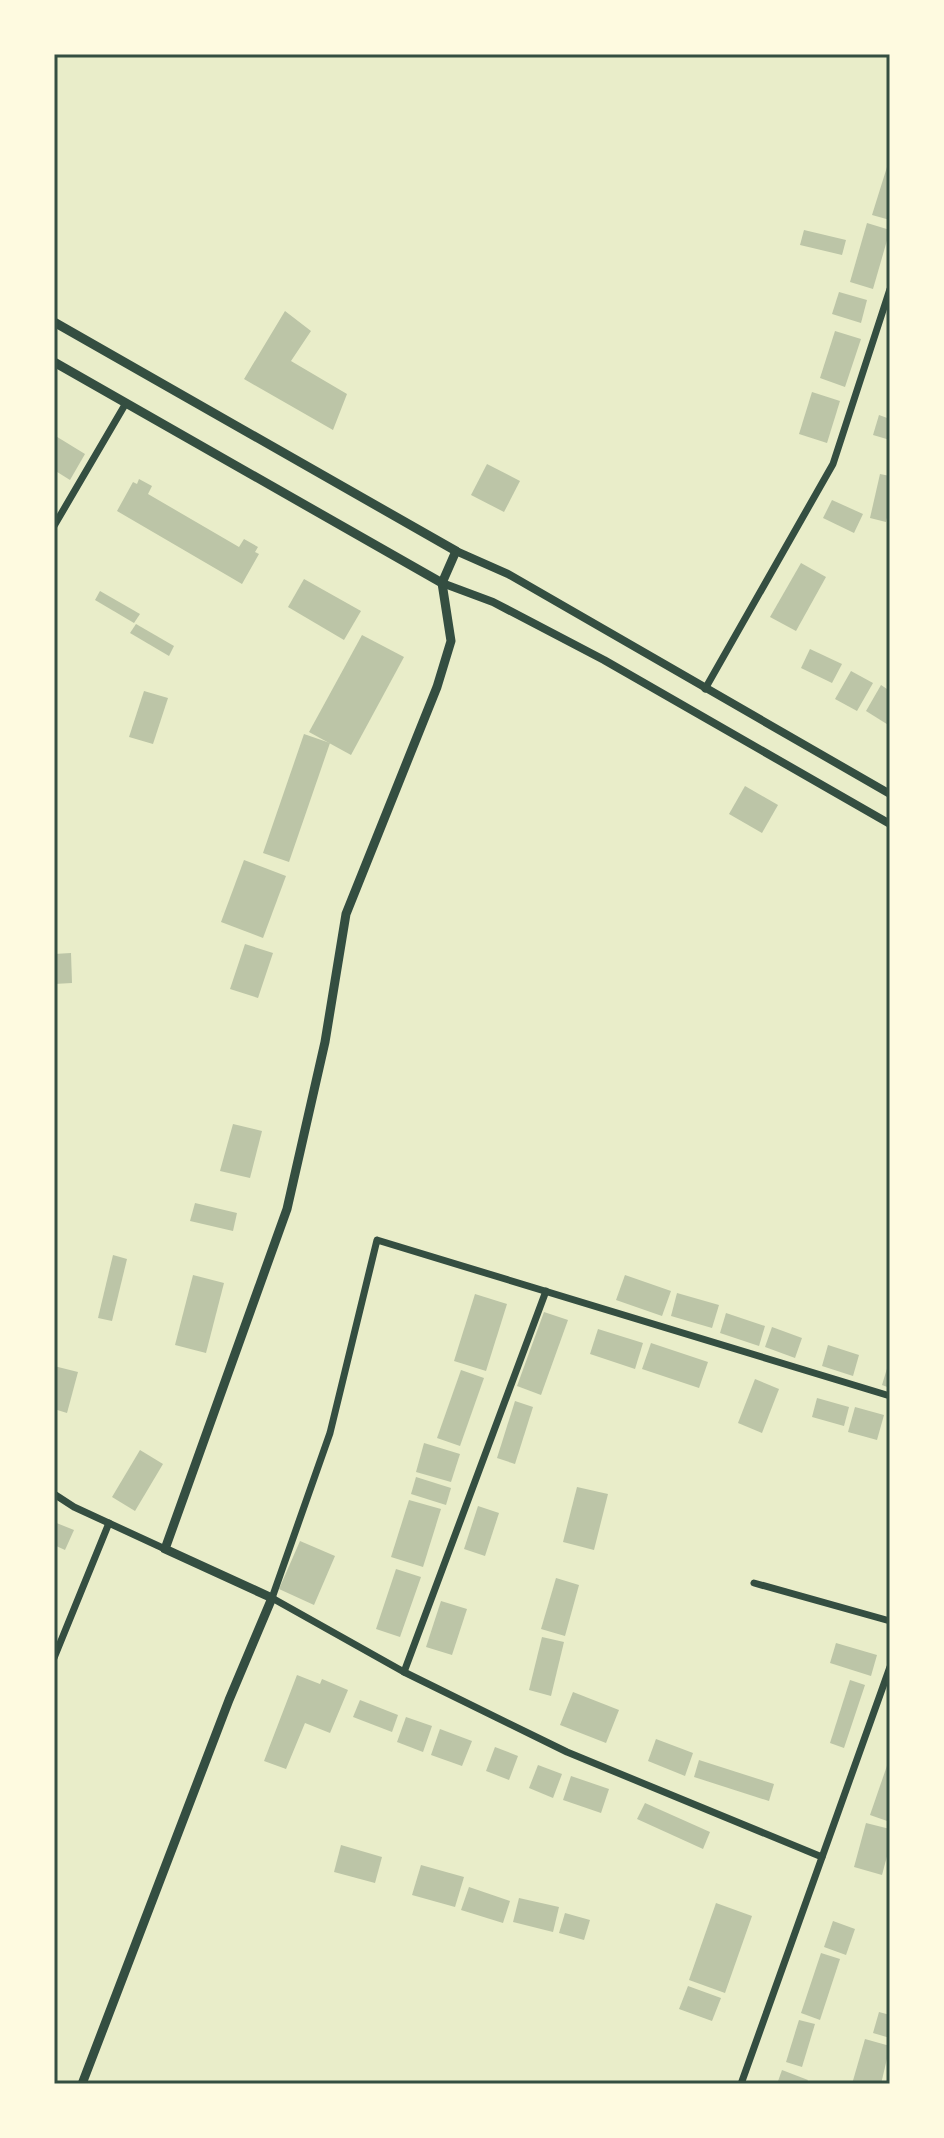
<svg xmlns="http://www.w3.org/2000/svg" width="944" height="2138" viewBox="0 0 944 2138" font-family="'Sofia Sans Condensed',sans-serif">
<rect width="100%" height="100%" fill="#e9edc9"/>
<g fill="#bcc5a7">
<path d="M887 167 890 168V220L872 215Z"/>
<path d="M867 223 890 230 873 289 850 282Z"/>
<path d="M804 230 846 240 842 255 800 245Z"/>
<path d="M839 292 867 300 861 323 832 314Z"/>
<path d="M285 311 311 331 291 361 347 394 333 430 244 379Z"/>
<path d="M835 331 861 339 845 387 820 378Z"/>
<path d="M812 392 840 401 827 443 799 434Z"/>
<path d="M879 415 890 419V440L873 435Z"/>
<path d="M54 435 85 454 70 480 54 470Z"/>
<path d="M487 464 520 481 504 512 471 495Z"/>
<path d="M880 474 890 476V505L886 522 870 518Z"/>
<path d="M139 479 152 486 148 494 239 547 244 539 258 547 255 552 259 554 242 584 117 511 133 482 137 484Z"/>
<path d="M832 500 863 514 854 533 823 518Z"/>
<path d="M801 563 826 577 796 631 770 617Z"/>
<path d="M304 579 361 611 344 640 288 607Z"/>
<path d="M100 591 140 614 134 623 95 600Z"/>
<path d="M136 624 174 646 169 656 130 633Z"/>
<path d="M362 635 404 657 351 755 309 732Z"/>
<path d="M810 649 842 664 832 683 801 668Z"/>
<path d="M851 671 873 683 857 711 835 699Z"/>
<path d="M881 685 890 691V726L866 711Z"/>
<path d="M144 691 168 698 153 744 129 737Z"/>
<path d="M304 734 330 743 289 862 263 853Z"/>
<path d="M745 786 778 805 762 833 729 814Z"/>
<path d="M244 860 286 876 263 938 221 922Z"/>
<path d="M245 944 273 953 258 998 230 989Z"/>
<path d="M71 953 72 983 54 984V954Z"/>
<path d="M233 1124 262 1131 250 1178 220 1171Z"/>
<path d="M195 1203 237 1213 233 1231 190 1221Z"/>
<path d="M113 1255 127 1259 112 1321 98 1318Z"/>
<path d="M193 1275 224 1283 206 1353 175 1345Z"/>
<path d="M625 1275 671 1291 662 1316 616 1300Z"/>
<path d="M677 1293 719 1305 712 1328 671 1316Z"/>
<path d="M475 1294 507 1304 486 1371 454 1361Z"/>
<path d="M544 1312 568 1320 541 1395 517 1386Z"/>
<path d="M726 1313 765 1326 759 1346 720 1333Z"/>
<path d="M772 1327 802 1338 795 1358 765 1347Z"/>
<path d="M598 1329 643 1343 635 1369 590 1354Z"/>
<path d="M651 1343 708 1362 699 1388 642 1369Z"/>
<path d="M828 1345 859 1355 853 1376 822 1366Z"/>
<path d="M889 1362H890V1388L882 1385Z"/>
<path d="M54 1366 78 1372 67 1413 54 1409Z"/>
<path d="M461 1370 484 1378 460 1446 437 1438Z"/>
<path d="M755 1379 779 1389 762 1433 738 1423Z"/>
<path d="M817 1398 849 1407 844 1426 812 1417Z"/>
<path d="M515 1401 533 1407 515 1464 497 1458Z"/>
<path d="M855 1407 884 1415 877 1440 848 1432Z"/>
<path d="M424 1443 460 1454 451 1482 416 1472Z"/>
<path d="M140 1450 163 1464 135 1511 112 1497Z"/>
<path d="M416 1477 451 1488 446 1505 411 1494Z"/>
<path d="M577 1487 608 1494 594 1550 563 1542Z"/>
<path d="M409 1500 441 1509 423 1567 391 1557Z"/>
<path d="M478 1506 499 1513 485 1556 464 1549Z"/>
<path d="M54 1522 74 1530 65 1550 54 1545Z"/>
<path d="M300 1541 335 1556 314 1605 279 1589Z"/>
<path d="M396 1569 421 1577 400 1637 376 1629Z"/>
<path d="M556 1578 579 1585 565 1636 541 1629Z"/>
<path d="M441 1601 467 1609 452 1655 426 1647Z"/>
<path d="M542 1637 564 1642 551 1696 529 1690Z"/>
<path d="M836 1643 877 1655 871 1676 830 1663Z"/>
<path d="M297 1675 320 1684 322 1679 348 1690 330 1733 305 1723 286 1769 264 1761Z"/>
<path d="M850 1680 865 1685 844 1748 830 1743Z"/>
<path d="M573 1692 619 1710 606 1743 560 1725Z"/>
<path d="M360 1700 398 1715 392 1732 353 1717Z"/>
<path d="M406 1717 432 1726 423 1752 397 1742Z"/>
<path d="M440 1729 472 1741 462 1766 431 1755Z"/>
<path d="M656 1739 693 1753 685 1776 648 1761Z"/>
<path d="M495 1747 518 1756 509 1780 486 1771Z"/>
<path d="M890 1757V1822L870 1815Z"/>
<path d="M699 1760 774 1784 769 1801 694 1777Z"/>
<path d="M538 1765 562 1774 553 1798 529 1788Z"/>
<path d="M571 1776 609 1789 601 1813 563 1800Z"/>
<path d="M645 1803 710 1832 703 1849 637 1819Z"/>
<path d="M866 1823 890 1829V1845L882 1875 854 1867Z"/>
<path d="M341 1845 382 1857 375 1883 334 1872Z"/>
<path d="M421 1865 464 1877 455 1907 412 1895Z"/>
<path d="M469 1887 510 1901 503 1923 461 1910Z"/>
<path d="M519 1898 559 1907 553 1932 513 1922Z"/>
<path d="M716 1903 752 1916 725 1993 689 1980Z"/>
<path d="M565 1913 590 1920 584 1940 559 1933Z"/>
<path d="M833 1921 855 1929 846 1955 824 1947Z"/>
<path d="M821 1953 840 1959 820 2020 801 2013Z"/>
<path d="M688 1986 721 1998 712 2021 679 2009Z"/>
<path d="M879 2012 890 2015V2038L873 2033Z"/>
<path d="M799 2020 815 2024 802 2067 786 2062Z"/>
<path d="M865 2039 890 2046 881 2084H852Z"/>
<path d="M782 2070 808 2080 806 2084H777Z"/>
</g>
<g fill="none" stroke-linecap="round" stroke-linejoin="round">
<g stroke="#344e41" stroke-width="7">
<path d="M54 526 126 403"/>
<path d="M705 689 833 464 890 289"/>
<path d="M54 1494 74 1507 165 1549"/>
<path d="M754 1583 890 1621"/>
<path d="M54 1658 109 1523"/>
<path d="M404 1672 546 1291"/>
<path d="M822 1857 567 1752 404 1672 272 1598 330 1433 377 1240 890 1396"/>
<path d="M741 2084 890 1667"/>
</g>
<g stroke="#344e41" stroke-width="8">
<path d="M456 551 508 574 890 794"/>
<path d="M442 583 493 602 604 660 890 824"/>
</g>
<g stroke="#344e41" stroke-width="9">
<path d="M54 322 456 551 442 583 451 641 437 687 346 914 325 1042 287 1209 165 1549 272 1598 229 1700 82 2084"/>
<path d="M54 362 442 583"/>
</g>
</g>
<rect width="944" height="2138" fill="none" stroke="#fefae0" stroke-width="112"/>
<rect x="56" y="56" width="832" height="2026" fill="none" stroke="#344e41" stroke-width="3"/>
</svg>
